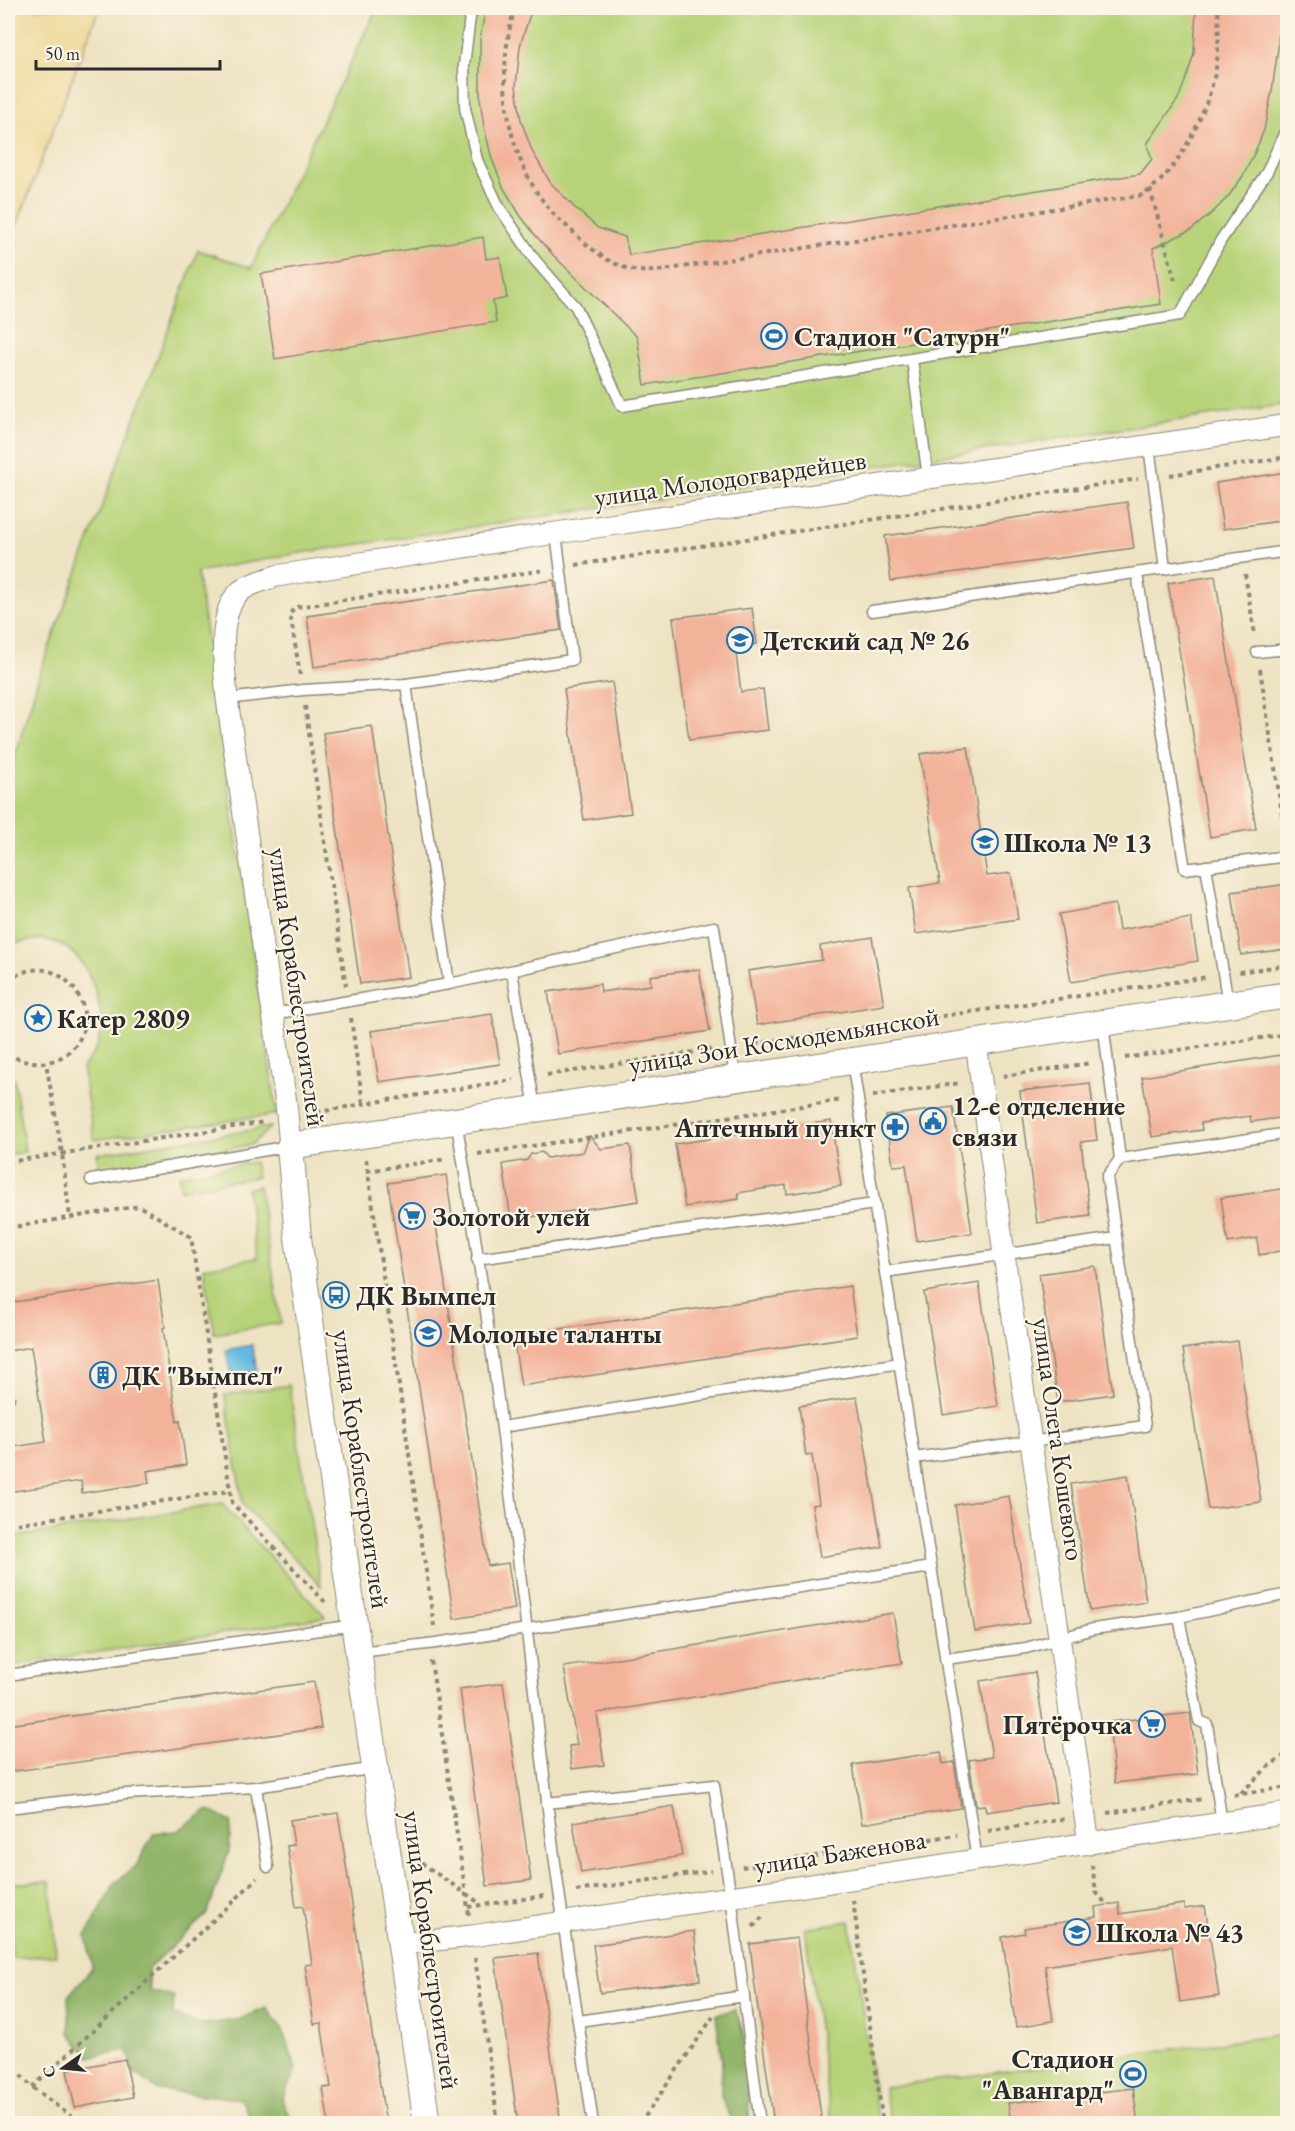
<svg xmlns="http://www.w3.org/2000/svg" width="1295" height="2131" viewBox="0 0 1295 2131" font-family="'EB Garamond',serif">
<rect width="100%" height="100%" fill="#fcf5e5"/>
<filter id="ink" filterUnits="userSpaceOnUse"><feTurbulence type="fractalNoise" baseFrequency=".0167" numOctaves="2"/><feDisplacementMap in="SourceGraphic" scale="12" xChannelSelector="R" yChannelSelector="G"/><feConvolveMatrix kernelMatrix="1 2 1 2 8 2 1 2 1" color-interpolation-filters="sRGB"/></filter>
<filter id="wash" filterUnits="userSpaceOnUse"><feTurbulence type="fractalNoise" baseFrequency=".008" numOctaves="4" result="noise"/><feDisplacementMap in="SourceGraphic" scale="24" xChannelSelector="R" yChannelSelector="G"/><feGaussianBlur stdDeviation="1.35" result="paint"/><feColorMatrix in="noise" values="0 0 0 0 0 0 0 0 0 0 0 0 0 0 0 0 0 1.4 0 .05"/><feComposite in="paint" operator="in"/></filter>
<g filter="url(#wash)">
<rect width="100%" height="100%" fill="#ede3c3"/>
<g fill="#b7d379" stroke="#717f52" stroke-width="1.5">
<path d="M377 8H1287V404L294 554 197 572 277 1114 94 1140 82 1068C88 1060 94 1054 98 1045 108 1012 91 957 58 943 42 936 23 941 8 946V780L41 669 198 250 251 268Z"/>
<path d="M8 1074 14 1077 25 1152 8 1155Z"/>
<path d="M271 1127 251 1145 99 1170 97 1154Z"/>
<path d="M254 1162 257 1177 181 1190 179 1175Z"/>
<path d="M259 1186 281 1323 214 1334 204 1267 257 1258 247 1189Z"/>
<path d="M289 1385 321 1586 243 1505 225 1395Z"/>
<path d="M222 1504 326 1617 8 1666V1538Z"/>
<path d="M50 1881 56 1955 12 1958 8 1884Z"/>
<path d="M850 1921 878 2123H831L805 1928Z"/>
<path d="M1287 2034V2123H890L884 2087Z"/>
</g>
<g fill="#91b569" stroke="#5e704a" stroke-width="1.5">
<path d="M208 1810 231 1822 229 1851 207 1914 148 1969 150 1991 174 1997 173 2015 202 2024 238 2020 266 2008 282 2028 296 2069 282 2099 292 2123H253L241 2099 159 2090 133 2072 128 2050 89 2057 70 2033 68 1996 93 1967 86 1936 115 1883 136 1866 154 1833 177 1831Z"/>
<path d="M735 2009C744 2030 748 2057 748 2080 749 2095 748 2109 750 2123H733L721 2096 722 2061 716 2015Z"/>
</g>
<path fill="#eeda9e" stroke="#8c8264" stroke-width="1.5" d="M8 8H99L8 249Z"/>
<path fill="#64bae1" stroke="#487286" stroke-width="1.5" d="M252 1345 257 1371 231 1376 226 1350Z"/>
<g id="blocks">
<g fill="#f3b29a">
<path d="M486 8H532L520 46 516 86 521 120 532 151 550 182 574 207 598 228 625 237 629 255 1140 174 1152 159 1147 144 1178 99 1186 79 1194 53 1196 8H1280L1278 48 1272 91 1264 130 1255 152 1243 176 1228 197 1213 212 1191 230 1153 248 1161 304 645 385 637 337 554 256 536 236 520 215 503 187 492 159 484 127 480 99V38Z"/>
<path d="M483 237 486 259 500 257 507 298 493 301 496 322 275 359 261 274Z"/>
<path d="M1287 472V520L1223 529 1216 483Z"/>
<path d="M1127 502 1134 548 891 581 885 536Z"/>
<path d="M1215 576 1256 829 1210 837 1168 583Z"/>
<path d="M554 580 561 630 314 667 307 616Z"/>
<path d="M752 608 757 644 735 647 741 692 763 689 768 730 689 740 673 618Z"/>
<path d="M612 682 631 813 584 820 564 689Z"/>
<path d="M372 726 409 977 360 984 323 733Z"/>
<path d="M968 747 987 876 1011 873 1018 919 916 934 909 888 940 883 920 754Z"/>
<path d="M1287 884V949L1241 955 1232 892Z"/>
<path d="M1115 904 1119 930 1191 918 1198 961 1071 982 1059 914Z"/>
<path d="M872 937 884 1005 757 1025 748 971 822 960 820 946Z"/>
<path d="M699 969 710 1031 558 1054 548 992 600 984 601 992 651 985 650 976Z"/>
<path d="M492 1014 500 1064 379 1082 371 1031Z"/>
<path d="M1287 1054V1117L1251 1122 1250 1116 1201 1123 1202 1130 1152 1137 1142 1077Z"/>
<path d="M1090 1083 1097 1140 1081 1142 1090 1216 1037 1223 1020 1091Z"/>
<path d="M953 1107 972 1233 917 1241 906 1165 893 1166 886 1116Z"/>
<path d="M831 1121 841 1186 787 1194 786 1185 738 1193 739 1199 685 1207 675 1144Z"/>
<path d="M590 1136 601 1149 630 1145 639 1201 511 1220 503 1164 527 1160 531 1154 542 1152 547 1158 583 1152Z"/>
<path d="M446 1175 453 1223 436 1225 488 1566 508 1563 515 1609 454 1619 388 1183Z"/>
<path d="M1287 1188V1234H1283L1286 1250 1259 1255 1257 1238 1228 1243 1221 1198Z"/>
<path d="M1095 1266 1113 1394 1058 1402 1039 1274Z"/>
<path d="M158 1280 165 1327 163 1328 177 1422 180 1421 186 1465 147 1471 149 1483 82 1493 81 1481 8 1492V1448L46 1442 31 1347 8 1351V1303Z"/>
<path d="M979 1283 998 1406 943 1415 924 1292Z"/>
<path d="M850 1286 857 1336 521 1386 513 1336Z"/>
<path d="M1237 1341 1261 1502 1208 1509 1183 1349Z"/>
<path d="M857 1397 882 1547 820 1557 812 1505 819 1504 812 1455 806 1456 799 1406Z"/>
<path d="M1128 1475 1146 1602 1090 1611 1071 1484Z"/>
<path d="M1009 1496 1029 1623 975 1632 955 1505Z"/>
<path d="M893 1613 902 1663 597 1713 604 1765 572 1769 569 1746 577 1745 564 1667Z"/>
<path d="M1035 1672 1056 1802 986 1812 985 1805 976 1806 969 1760 992 1757 980 1681Z"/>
<path d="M314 1682 321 1728 8 1772V1725Z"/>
<path d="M503 1683 531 1880 487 1886 460 1689Z"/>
<path d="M1190 1713 1198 1774 1115 1783 1109 1722Z"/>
<path d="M941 1752 943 1764 954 1762 961 1808 862 1824 853 1765Z"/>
<path d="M674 1806 682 1856 581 1873 573 1822Z"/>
<path d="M338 1813 386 2124H329L323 2088 331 2087 321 2023 314 2024 305 1965 312 1964 303 1906 296 1907 287 1846 294 1845 290 1820Z"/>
<path d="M1119 1903 1120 1914 1184 1904V1909L1205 1906 1219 1996 1180 2002 1172 1946 1045 1966 1053 2021 1016 2027 1002 1937 1025 1933 1024 1928 1096 1917 1095 1907Z"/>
<path d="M694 1931 700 1980 600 1993 593 1945Z"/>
<path d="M797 1938 822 2124H774L755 1987 750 1944Z"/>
<path d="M538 1953 551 2054 561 2124H518L495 1958Z"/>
<path d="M125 2059 133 2097 75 2108 67 2070Z"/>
<path d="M1133 2088 1138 2124H1011L1008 2103Z"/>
</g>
</g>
</g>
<g filter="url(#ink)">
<use href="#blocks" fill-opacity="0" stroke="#8c8777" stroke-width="1.5"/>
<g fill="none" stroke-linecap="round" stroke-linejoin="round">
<defs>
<g id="service">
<path d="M474 8 470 17 464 65 465 108 477 160 499 207 535 260 576 307 622 406 1180 315 1221 240 1267 172 1288 125"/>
<path d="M912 359 928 478"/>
<path d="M1149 446 1165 569"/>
<path d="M1137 574 1185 869 1288 856"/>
<path d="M872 611 1288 551"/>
<path d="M1257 652 1288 649"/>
<path d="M406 684 449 984"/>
<path d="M227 699 303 690 406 684 572 660 556 533"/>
<path d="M1206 866 1228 1004"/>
<path d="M512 971 535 1108"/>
<path d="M273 1014 449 984 714 927 735 1078"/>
<path d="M852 1061 977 1860"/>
<path d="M456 1120C495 1346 520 1574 547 1801 560 1909 578 2016 593 2124"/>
<path d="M1120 1159 1288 1133"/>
<path d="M91 1180 290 1146"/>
<path d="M477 1259 875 1204"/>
<path d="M885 1272 1116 1238"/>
<path d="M8 1398H9"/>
<path d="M502 1427 900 1363"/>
<path d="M914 1458 1145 1426 1107 1177 1120 1159 1103 1023"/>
<path d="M1179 1617 1199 1721 1207 1724 1222 1823"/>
<path d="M359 1652 436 1643 931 1567"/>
<path d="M945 1659 1026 1648 1093 1629 1179 1617 1288 1594"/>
<path d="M8 1675 354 1625"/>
<path d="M256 1787 268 1867"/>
<path d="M547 1803 714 1785 733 1911 760 2124"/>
<path d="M8 1808 126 1794 256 1787 375 1768"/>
<path d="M579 2021 744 1996"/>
</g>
<g id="minor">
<path d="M976 1042 1004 1255 1089 1844"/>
<path d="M290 1146 286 1103 227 699C225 669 214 606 245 588 254 582 266 580 276 576L556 533 1288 425"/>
<path d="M401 1944 472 1936 1288 1813"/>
</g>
<path id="tertiary" d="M427 2124 298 1238 290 1146 1288 995"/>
</defs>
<use href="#service" stroke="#8c8777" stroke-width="13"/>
<use href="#minor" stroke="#8c8777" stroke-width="23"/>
<use href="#tertiary" stroke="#8c8777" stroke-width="28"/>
<g stroke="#8c8777" stroke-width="4" stroke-dasharray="4.5 4.5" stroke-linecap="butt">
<path d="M515 8C495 73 504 154 549 209 556 217 564 224 572 231 588 247 611 266 634 270 641 272 649 271 657 271L1144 195C1149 190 1156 185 1161 180 1187 154 1210 103 1216 68 1219 48 1219 28 1218 8"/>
<path d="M1150 189 1176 284"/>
<path d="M1170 475 1288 457"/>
<path d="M576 565 1138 479"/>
<path d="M1245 574 1255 635"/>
<path d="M1260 669 1286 840"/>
<path d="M300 675 290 613 297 607 545 570"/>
<path d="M305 706 346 986"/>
<path d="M1239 972 1288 965"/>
<path d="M8 981C61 939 116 1023 63 1056 59 1059 51 1061 46 1063"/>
<path d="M351 1018 363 1104"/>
<path d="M746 1045 1208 977"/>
<path d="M8 1052 21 1061 46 1063 62 1153 70 1217"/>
<path d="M1125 1058 1288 1034"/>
<path d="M547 1075 715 1049"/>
<path d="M1003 1076 1091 1063"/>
<path d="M873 1096 960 1083"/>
<path d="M308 1114 363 1104 513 1080"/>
<path d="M478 1154 842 1100"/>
<path d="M366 1159 434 1626"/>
<path d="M8 1162 265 1122"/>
<path d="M367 1171 447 1159"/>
<path d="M8 1228 139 1206 191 1237 232 1503 325 1602"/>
<path d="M8 1525 229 1491"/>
<path d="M431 1661 469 1915"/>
<path d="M1241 1793 1269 1766 1288 1753"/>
<path d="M1234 1795 1288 1787"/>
<path d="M1107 1813 1203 1799"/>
<path d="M988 1831 1064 1819"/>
<path d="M414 1858 481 1904"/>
<path d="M1092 1865 1096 1892 1107 1905"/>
<path d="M742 1867 957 1835"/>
<path d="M576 1891 711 1871"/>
<path d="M853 1900 883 2124"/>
<path d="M468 1907 544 1896"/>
<path d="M753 1927 764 1915"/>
<path d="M475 1958 498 2124"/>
<path d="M8 2062 32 2087 81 2124"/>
<path d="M32 2087 232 1903 257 1878"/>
<path d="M640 2124 713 2017"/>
</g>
<use href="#service" stroke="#fff" stroke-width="10"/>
<use href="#minor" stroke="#fff" stroke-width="21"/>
<use href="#tertiary" stroke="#fff" stroke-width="26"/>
</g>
</g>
<defs>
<symbol id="stadium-ring" viewBox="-11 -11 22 22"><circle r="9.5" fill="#fcf5e5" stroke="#1f6fb2" stroke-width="1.5"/><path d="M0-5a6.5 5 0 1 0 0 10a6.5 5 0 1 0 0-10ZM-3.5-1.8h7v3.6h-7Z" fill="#1f6fb2"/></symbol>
<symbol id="school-ring" viewBox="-11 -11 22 22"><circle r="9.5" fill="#fcf5e5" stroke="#1f6fb2" stroke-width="1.5"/><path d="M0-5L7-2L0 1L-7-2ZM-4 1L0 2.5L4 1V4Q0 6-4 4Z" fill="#1f6fb2"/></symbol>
<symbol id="sight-ring" viewBox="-11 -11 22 22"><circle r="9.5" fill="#fcf5e5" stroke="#1f6fb2" stroke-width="1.5"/><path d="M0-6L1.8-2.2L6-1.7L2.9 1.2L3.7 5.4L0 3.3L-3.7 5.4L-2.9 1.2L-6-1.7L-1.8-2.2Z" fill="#1f6fb2"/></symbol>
<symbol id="civic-ring" viewBox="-11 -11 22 22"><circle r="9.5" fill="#fcf5e5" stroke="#1f6fb2" stroke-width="1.5"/><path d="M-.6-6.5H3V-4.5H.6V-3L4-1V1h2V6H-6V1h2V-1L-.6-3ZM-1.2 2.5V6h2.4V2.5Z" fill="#1f6fb2"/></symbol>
<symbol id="pharmacy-ring" viewBox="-11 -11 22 22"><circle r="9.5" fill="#fcf5e5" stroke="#1f6fb2" stroke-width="1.5"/><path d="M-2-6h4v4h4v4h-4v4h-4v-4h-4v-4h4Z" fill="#1f6fb2"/></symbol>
<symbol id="supermarket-ring" viewBox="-11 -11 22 22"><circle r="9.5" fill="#fcf5e5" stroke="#1f6fb2" stroke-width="1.5"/><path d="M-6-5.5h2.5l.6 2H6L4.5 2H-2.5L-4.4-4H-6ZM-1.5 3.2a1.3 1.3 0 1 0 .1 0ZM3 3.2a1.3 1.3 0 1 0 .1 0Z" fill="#1f6fb2"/></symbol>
<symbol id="bus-ring" viewBox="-11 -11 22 22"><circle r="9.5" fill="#fcf5e5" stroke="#1f6fb2" stroke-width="1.5"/><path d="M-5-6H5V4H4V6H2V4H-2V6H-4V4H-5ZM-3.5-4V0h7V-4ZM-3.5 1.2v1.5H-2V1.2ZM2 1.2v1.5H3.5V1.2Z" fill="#1f6fb2"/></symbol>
<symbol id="building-ring" viewBox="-11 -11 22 22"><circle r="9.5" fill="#fcf5e5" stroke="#1f6fb2" stroke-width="1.5"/><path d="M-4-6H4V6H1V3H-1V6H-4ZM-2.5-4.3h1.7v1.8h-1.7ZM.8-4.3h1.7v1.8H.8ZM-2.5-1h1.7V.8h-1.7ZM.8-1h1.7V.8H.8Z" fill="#1f6fb2"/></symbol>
</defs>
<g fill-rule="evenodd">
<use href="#stadium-ring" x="759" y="321" width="30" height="30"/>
<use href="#school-ring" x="725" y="625" width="30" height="30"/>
<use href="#school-ring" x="970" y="827" width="30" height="30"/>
<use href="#sight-ring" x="23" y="1003" width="30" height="30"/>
<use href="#civic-ring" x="918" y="1106" width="30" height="30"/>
<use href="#pharmacy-ring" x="880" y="1112" width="30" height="30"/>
<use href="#supermarket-ring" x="397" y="1201" width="30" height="30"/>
<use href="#bus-ring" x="321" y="1280" width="30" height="30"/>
<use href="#school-ring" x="413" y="1318" width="30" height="30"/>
<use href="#building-ring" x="88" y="1360" width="30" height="30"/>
<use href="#supermarket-ring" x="1137" y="1709" width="30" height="30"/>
<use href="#school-ring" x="1062" y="1917" width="30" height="30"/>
<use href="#stadium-ring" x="1118" y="2059" width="30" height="30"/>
</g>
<g text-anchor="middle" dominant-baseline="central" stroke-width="4.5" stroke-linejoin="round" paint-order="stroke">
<g font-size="27" font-weight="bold" fill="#2b2b2b" stroke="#fcf5e5" text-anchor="start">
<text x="794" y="336">Стадион "Сатурн"</text>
<text x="760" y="640">Детский сад № 26</text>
<text x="1004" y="842">Школа № 13</text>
<text x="57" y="1018">Катер 2809</text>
<text x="952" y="1105">12-е отделение<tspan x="952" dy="31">связи</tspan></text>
<text x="876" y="1127" text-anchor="end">Аптечный пункт</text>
<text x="432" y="1216">Золотой улей</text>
<text x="356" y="1295">ДК Вымпел</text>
<text x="448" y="1333">Молодые таланты</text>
<text x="122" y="1375">ДК "Вымпел"</text>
<text x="1132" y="1724" text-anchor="end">Пятёрочка</text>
<text x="1096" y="1932">Школа № 43</text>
<text x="1114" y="2058" text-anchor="end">Стадион<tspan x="1114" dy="31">"Авангард"</tspan></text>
</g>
<g font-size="27" fill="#2b2b2b" stroke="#fcf5e5">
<text transform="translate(730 478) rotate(-8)">улица Молодогвардейцев</text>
<text transform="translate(298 987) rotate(82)">улица Кораблестроителей</text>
<text transform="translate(784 1040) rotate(-9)">улица Зои Космодемьянской</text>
<text transform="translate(1059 1439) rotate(82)">улица Олега Кошевого</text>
<text transform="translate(362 1469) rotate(82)">улица Кораблестроителей</text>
<text transform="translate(840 1852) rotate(-9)">улица Баженова</text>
<text transform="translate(432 1950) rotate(82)">улица Кораблестроителей</text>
</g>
</g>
<rect width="1295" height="2131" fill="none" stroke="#fcf5e5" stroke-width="30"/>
<g transform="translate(63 2068) rotate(255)" stroke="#fcf5e5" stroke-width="4.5" paint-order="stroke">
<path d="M0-4.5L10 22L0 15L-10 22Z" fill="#2b2b2b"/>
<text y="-9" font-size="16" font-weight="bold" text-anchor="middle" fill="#2b2b2b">С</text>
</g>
<path d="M36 60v9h184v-9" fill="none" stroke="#2b2b2b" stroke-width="3"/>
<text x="45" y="60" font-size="18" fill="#2b2b2b" stroke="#fcf5e5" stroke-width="4.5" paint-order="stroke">50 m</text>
</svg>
